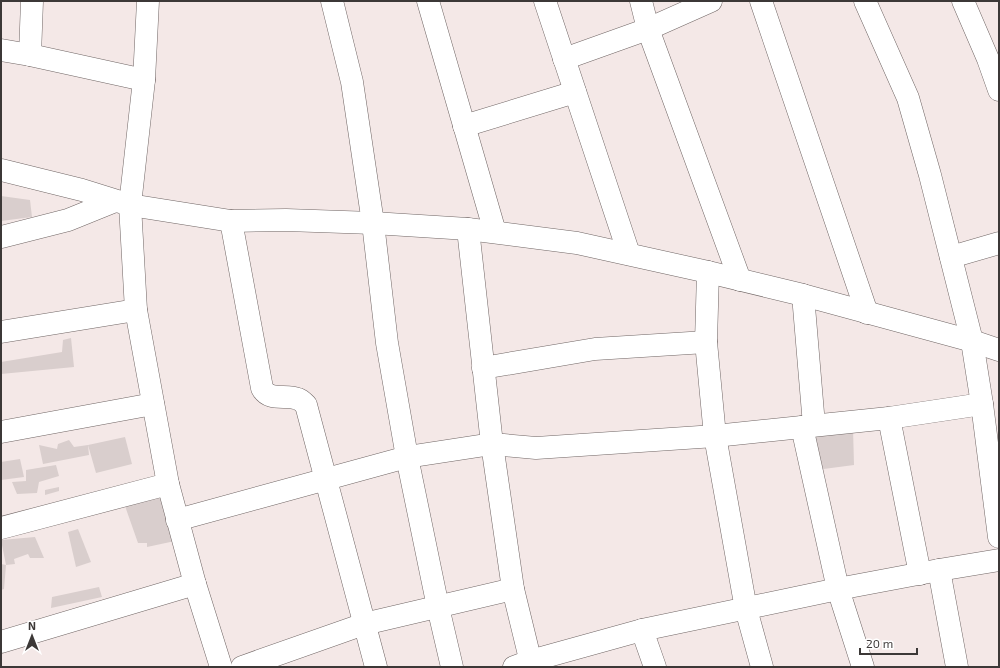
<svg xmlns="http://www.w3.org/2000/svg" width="1000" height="668" viewBox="0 0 1000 668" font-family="'Exo 2',sans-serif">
<rect width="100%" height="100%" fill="#f4e8e7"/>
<g fill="#d9cecd">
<path d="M1 196 30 200 32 217 1 221Z"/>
<path d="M71 338 74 367 1 374V362L62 352 63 340Z"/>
<path d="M853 428 854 465 816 470 810 433Z"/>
<path d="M125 437 132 464 96 473 88 445 89 455 43 464 39 445 57 449 58 444 69 440 74 447 88 445Z"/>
<path d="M20 459 24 477 1 480V462Z"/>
<path d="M56 465 59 476 39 482 37 493 17 494 12 482 26 481V470Z"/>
<path d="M59 487V491L45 495V490Z"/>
<path d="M161 497 175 541 147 547V543H138L125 506Z"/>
<path d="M78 529 91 562 76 567 68 532Z"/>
<path d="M35 537 44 558H30L28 554 14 559 15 564 6 565 4 589 1 590V564L6 565 1 540Z"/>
<path d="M99 587 102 597 51 608 52 597Z"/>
</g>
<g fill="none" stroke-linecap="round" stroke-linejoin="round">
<defs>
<g id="minor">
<path d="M148 1 144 80 130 205 136 310 168 484 195 584 221 667"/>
<path d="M332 1 352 82 373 223 387 343 407 457 438 607 452 667"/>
<path d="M428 1 495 232"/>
<path d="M545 1 629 254"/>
<path d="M641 1 648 29 740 280"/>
<path d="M761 1 867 313"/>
<path d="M865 1 908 98 930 175 972 341 982 404 999 537"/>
<path d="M963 1 988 59 999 90"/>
<path d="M1 50 30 55 144 80"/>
<path d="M30 55 32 1"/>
<path d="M564 59 648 29 711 1"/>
<path d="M464 126 575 92"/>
<path d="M1 170 82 190 130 205 231 221 286 220 373 223 468 229 577 243 708 272 803 295 972 341 999 350"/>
<path d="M231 221 262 388C269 402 286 394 298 399 301 400 304 403 306 405L376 667"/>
<path d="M468 229 492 444 513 589 532 667"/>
<path d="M1 237 68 220 115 201"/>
<path d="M951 257 999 243"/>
<path d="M708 272 706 342 715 436 746 609 762 667"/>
<path d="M803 295 814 425"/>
<path d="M1 332 136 310"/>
<path d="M483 368 595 349 706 342"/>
<path d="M889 418 920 574"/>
<path d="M802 427 838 589 863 667"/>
<path d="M1 432 153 404"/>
<path d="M177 520 407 457 492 444 536 448 715 436 889 418 982 404"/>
<path d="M1 528 168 484"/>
<path d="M939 570 957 667"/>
<path d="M642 630 655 667"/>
<path d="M1 642 195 584"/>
<path d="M242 667 364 624 513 589"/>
<path d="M514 667 530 661 642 630 838 589 939 570 999 560"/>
</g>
</defs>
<use href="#minor" stroke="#706665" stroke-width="23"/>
<use href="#minor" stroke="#fff" stroke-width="22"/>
</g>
<rect width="1000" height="668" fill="none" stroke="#3c3837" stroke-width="4"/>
<g transform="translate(32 636)" stroke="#ffffff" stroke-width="3" paint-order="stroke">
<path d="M0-3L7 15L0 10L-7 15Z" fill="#3c3837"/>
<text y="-6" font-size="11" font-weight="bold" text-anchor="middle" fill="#3c3837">N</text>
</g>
<path d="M860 648v6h57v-6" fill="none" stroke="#3c3837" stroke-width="2"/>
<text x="866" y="648" font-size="12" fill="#3c3837" stroke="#ffffff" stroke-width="3" paint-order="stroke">20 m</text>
</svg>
